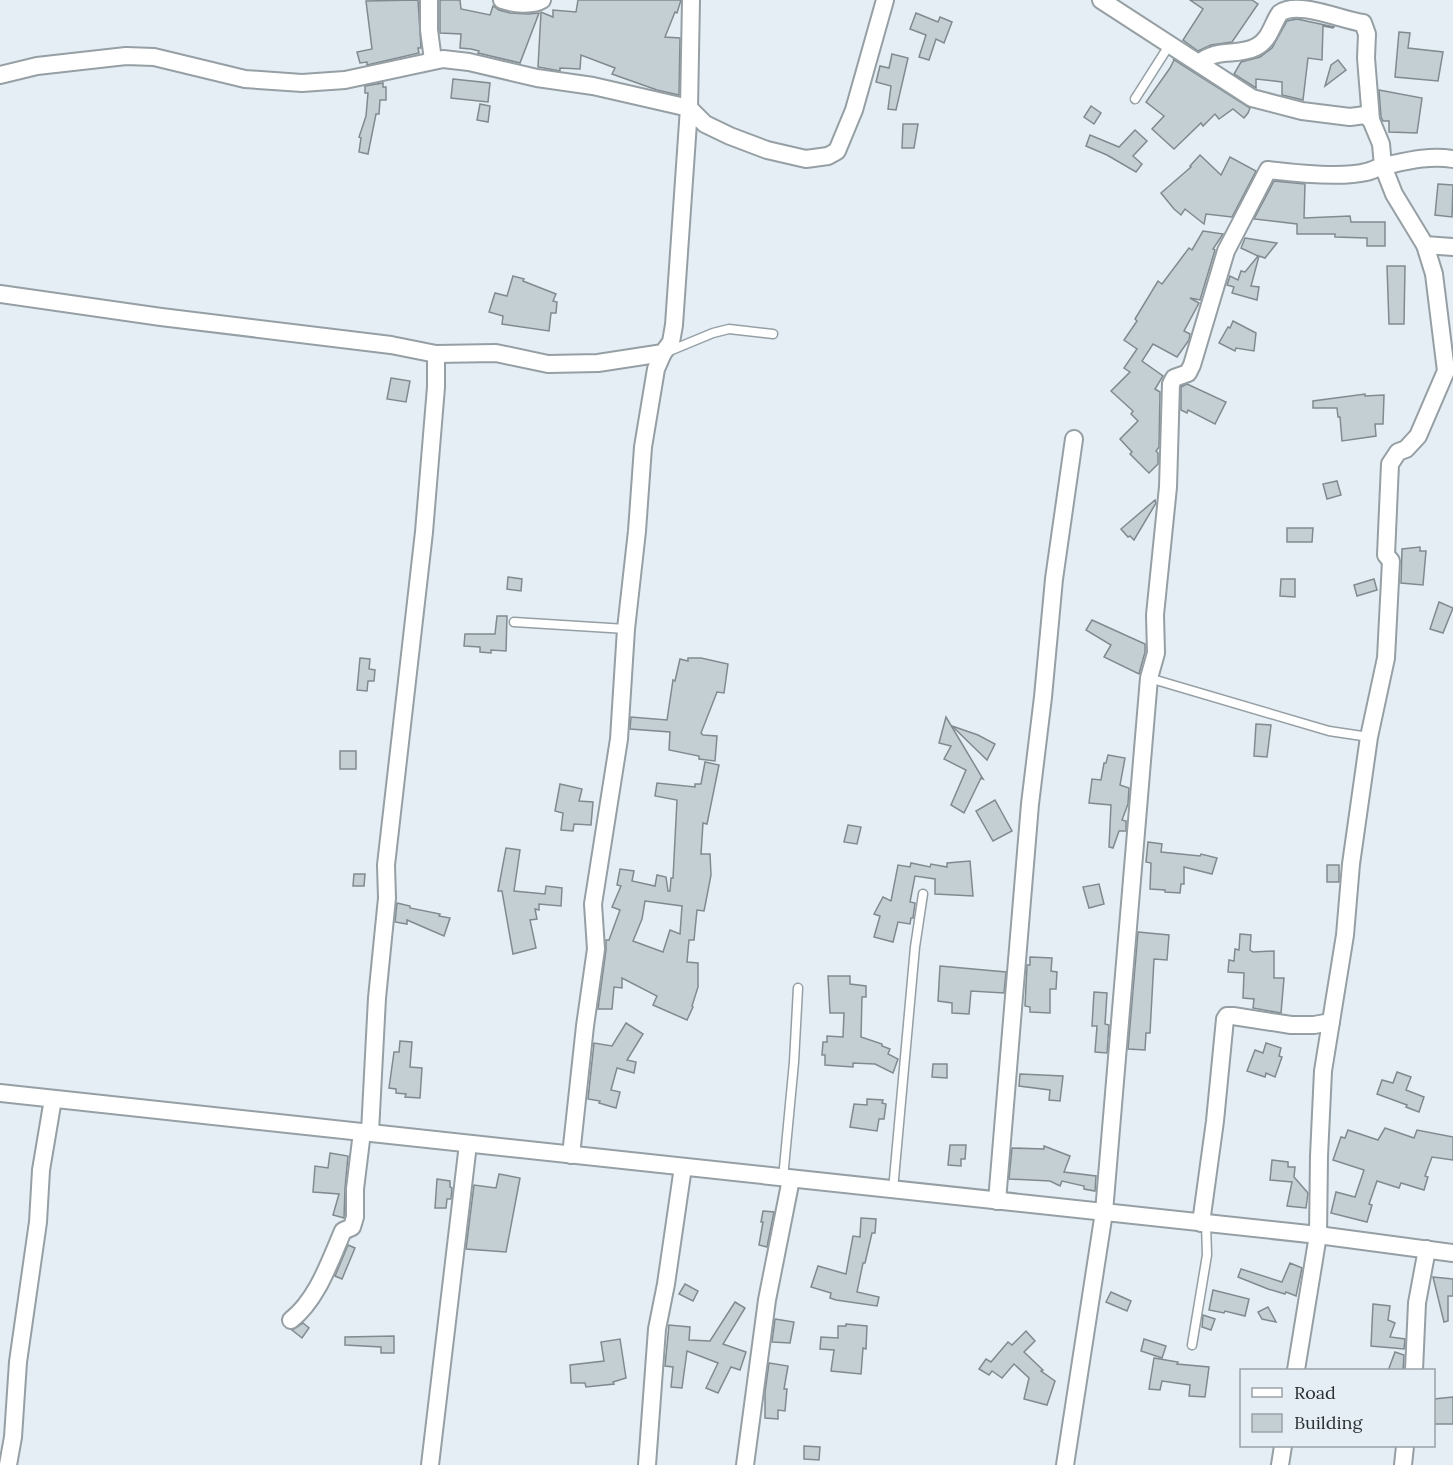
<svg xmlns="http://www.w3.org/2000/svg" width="1453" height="1465" viewBox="0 0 1453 1465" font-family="Lora,serif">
<rect width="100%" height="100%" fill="#e4eef4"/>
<g fill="#c4cfd4" stroke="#808a8f" stroke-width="1.5" fill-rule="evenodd">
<path d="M418 0 421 48H418L419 53 367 65V62L360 63 357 52 372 49 366 1Z"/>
<path d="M440 0H460L461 9 490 15 493 6 499 10 510 13 528 14 539 13 520 63 478 53 479 51 471 49 460 48 461 34 440 33Z"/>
<path d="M578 0H681L677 13 675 12 665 37 680 38 679 95 657 90 612 74 615 68 581 55 580 69 560 68V71L538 67 541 12 553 17V10L576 12Z"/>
<path d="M1190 0H1252L1258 4 1232 42 1211 45 1198 51 1183 40 1203 9Z"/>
<path d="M916 13 938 22 940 17 952 22 944 43 936 39 929 60 919 57 926 35 910 29Z"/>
<path d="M1297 19 1334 27 1333 28 1323 26 1322 60 1308 58 1303 100 1282 95V82L1256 79V88L1234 74 1241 62 1260 57 1272 48 1287 21Z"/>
<path d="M1399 32 1410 33 1408 48 1443 52 1438 81 1395 77Z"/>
<path d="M892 54 908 58 896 110 888 109 891 86 876 82 880 66 889 68Z"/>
<path d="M1173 59 1250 108 1248 113 1244 118 1233 109 1219 119 1215 114 1203 126 1201 123 1174 149 1152 129 1164 116 1146 102 1170 68 1174 60Z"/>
<path d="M1338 60 1346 70 1325 86 1331 65Z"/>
<path d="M453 79 490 83 488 102 451 98Z"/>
<path d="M383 83V87H386V100H380L379 114H376L368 154 359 152 361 138 359 137 366 116 368 93H365V86Z"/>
<path d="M1379 90 1422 98 1417 133 1389 132V121H1383L1381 117Z"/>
<path d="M480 104 490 106 488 122 477 120Z"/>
<path d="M1091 106 1101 113 1094 124 1084 117Z"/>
<path d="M903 124H918L914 148H902Z"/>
<path d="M1135 130 1147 141 1133 156 1142 164 1136 172 1107 155 1086 146 1090 135 1119 147Z"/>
<path d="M1200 155 1221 175 1230 157 1256 171 1232 217 1206 214 1204 224 1185 209 1181 215 1174 209 1161 193 1191 167 1190 166Z"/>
<path d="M1274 181 1305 184 1304 218 1350 216 1351 222H1385V246H1367V238L1335 237V234H1297V224L1254 219Z"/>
<path d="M1438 184 1453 185 1452 217 1435 215Z"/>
<path d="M1203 231 1223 234 1213 249 1215 250 1200 300 1190 298 1199 303 1184 331 1190 334 1189 340 1177 357 1153 344 1142 361 1163 376 1155 389 1160 392 1159 447 1156 451 1158 453V464L1149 473 1130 454 1132 452 1120 439 1138 421 1131 414 1133 411 1111 391 1130 372 1124 368 1137 349 1124 340 1137 321 1135 319 1158 281 1162 284 1189 248 1192 250Z"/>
<path d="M1245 238 1277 243 1265 258 1259 256 1251 286 1259 287 1257 300 1232 293 1234 287 1227 285 1230 276 1238 280 1241 271 1245 272 1258 256 1241 248Z"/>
<path d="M1387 266H1405L1404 324H1389Z"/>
<path d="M513 276 524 279 523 281 556 294 553 301 557 302 556 313H551L549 331 502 324 503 316 489 312 495 293 507 296Z"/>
<path d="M1233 321 1256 333 1254 351 1236 348 1235 351 1219 343 1228 327 1230 328Z"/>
<path d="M391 378 410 381 406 402 387 399Z"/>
<path d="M1187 384 1226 402 1215 424 1188 410 1187 413 1181 410V387Z"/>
<path d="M1365 394V396L1384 395 1383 424H1375L1376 436 1342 441 1340 417H1338L1337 408H1313V401Z"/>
<path d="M1337 481 1341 495 1327 499 1323 484Z"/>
<path d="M1155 500 1156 503 1134 540 1130 536 1128 537 1121 529Z"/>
<path d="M1287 528H1313L1312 542H1287Z"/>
<path d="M1420 547V551H1426L1423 585 1401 583 1402 549Z"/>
<path d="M508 577 522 579 521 591 507 589Z"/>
<path d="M1281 579H1295V597L1280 596Z"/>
<path d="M1374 579 1377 590 1357 596 1354 585Z"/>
<path d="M1439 602 1453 608 1443 633 1430 629Z"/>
<path d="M497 616H507L506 651 491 650V653L480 652V647L464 646 465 634H495Z"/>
<path d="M1092 620 1145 644V652L1139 674 1104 657 1111 645 1086 630Z"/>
<path d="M360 658 370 659 369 669 375 670 374 681H368L367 691 357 690Z"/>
<path d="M688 658H701L728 664 724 693 717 692 701 733 703 735 717 736 715 761 699 759V756L669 750 670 732 630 729 631 717 667 720 673 680 675 681 680 659 688 661Z"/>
<path d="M946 717 983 779 981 778 964 813 951 805 966 770 944 759 951 746 939 743Z"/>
<path d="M1256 724 1271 725 1267 757 1254 756Z"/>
<path d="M952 726 978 735 995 744 987 760Z"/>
<rect x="340" y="751" width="16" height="18"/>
<path d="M1108 755 1125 758 1120 785 1129 788 1128 804 1122 820 1126 821V831H1119L1113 848 1109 847 1111 805 1089 803 1092 779 1101 780 1104 763H1106Z"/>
<path d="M705 762 719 765 707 824 703 823 701 854H710L711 875 706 901 704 911 697 910 694 940H689L687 962 698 963V987L692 1006 693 1007 687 1020 653 1005 657 996 622 978V988L614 987 612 1009H598L606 950V940H609L620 910 612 907 621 886 617 885 620 869 634 871 632 881 655 886 657 875 666 877 668 891H670L671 878H673L677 800 655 796 657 783 695 787V784H701ZM645 901 682 906 680 934 670 930 663 952 633 941 642 919Z"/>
<path d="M560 784 582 789 579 801 593 802 591 825 574 824 573 831 561 830 563 813 555 811Z"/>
<path d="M995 800 1012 831 993 841 976 811Z"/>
<path d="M848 825 861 827 857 844 844 842Z"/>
<path d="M1148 842 1162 844 1161 852 1200 856 1201 854 1217 858 1212 874 1184 867V884H1181L1180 893 1165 892V890L1150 889 1151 863 1146 862Z"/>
<path d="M506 848 520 850 514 891 545 894 546 886 562 888 561 906 539 904V910L535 909 537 919 530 920 536 948 513 954 502 891H498Z"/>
<path d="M970 861 973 896 935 894V879L915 876 910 902 915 903 913 918H911L910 924 898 922 893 942 874 937 880 916 874 914 883 897 891 901 898 865 910 867 911 863 930 867 931 864 947 867V863Z"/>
<rect x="1327" y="865" width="12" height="17"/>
<path d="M354 874H365L364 886H353Z"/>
<path d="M1099 884 1104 904 1089 908 1083 887Z"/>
<path d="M397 903 410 906V908L440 914 439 916 450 918 444 936 407 920V924L395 922Z"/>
<path d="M1138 932 1169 935 1167 960 1154 959 1150 1033H1146L1145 1050 1128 1049Z"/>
<path d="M1240 934 1251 935 1250 950 1253 952 1274 951V978H1284L1281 1013 1253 1008 1254 999 1243 998 1244 973 1228 972 1229 960 1234 961 1235 949 1239 950Z"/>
<path d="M1030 957 1052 958 1051 971 1057 972 1056 989H1050V1013L1030 1012V1007L1025 1006 1027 965H1030Z"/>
<path d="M940 966 1006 972 1004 993 971 991 969 1014 952 1013V1003L938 1001Z"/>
<path d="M828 976H850V984L866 986V997H862L861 1037 882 1044V1046L890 1049 888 1054 898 1059 893 1073 875 1064 853 1063V1067L825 1065V1055H822L823 1042H827V1036L843 1037 844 1013H830Z"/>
<path d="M1094 992 1107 993 1105 1024 1109 1025 1107 1053 1095 1052 1097 1026H1092Z"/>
<path d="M626 1023 643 1034 627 1060 636 1062 634 1073 617 1068 611 1090 620 1092 616 1108 599 1103 600 1101 588 1099 594 1043 612 1046Z"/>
<path d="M400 1041 412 1042 410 1067 422 1068 420 1098 405 1097 406 1094 396 1093V1089L389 1088 394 1052H399Z"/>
<path d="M1266 1043 1281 1048 1279 1056 1282 1057 1275 1077 1266 1073 1265 1077 1247 1071 1255 1050 1263 1053Z"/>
<path d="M933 1064H947V1078L932 1077Z"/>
<path d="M1397 1072 1411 1077 1406 1090 1424 1097 1419 1112 1406 1107 1407 1105 1377 1094 1382 1080 1393 1083Z"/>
<path d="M1020 1074 1063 1076 1060 1101 1049 1100 1050 1090 1019 1086Z"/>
<path d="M867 1099 883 1100 882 1103 886 1104 884 1119H879L877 1131 850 1127 854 1104 867 1105Z"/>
<path d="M1385 1128 1414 1138 1417 1130 1453 1137V1160L1432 1157 1425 1176 1428 1177 1424 1190 1401 1183 1399 1188 1377 1181 1369 1204 1372 1205 1367 1222 1331 1213 1336 1192 1355 1197 1364 1170 1333 1160 1341 1137 1345 1138 1348 1130 1378 1140Z"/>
<path d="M950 1145H966L965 1159H961V1166L948 1165Z"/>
<path d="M1044 1146 1070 1156 1064 1172 1096 1176 1095 1191 1084 1189V1186L1062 1181 1060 1186 1050 1181 1009 1179 1012 1148 1044 1149Z"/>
<path d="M330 1153 348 1156 345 1188 344 1218 333 1215 339 1194 313 1192 315 1166 328 1168Z"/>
<path d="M1272 1160 1288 1162V1167H1295L1294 1177 1308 1193 1306 1208 1287 1206 1292 1182 1270 1180Z"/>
<path d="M499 1174 520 1178 506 1252 466 1249 474 1185 496 1188Z"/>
<path d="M437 1179 450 1181V1187L452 1188 451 1199H447L446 1208H435Z"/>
<path d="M763 1211 774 1212 767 1247 759 1245 763 1222H761Z"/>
<path d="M861 1218 876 1219 875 1233H872L865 1263H863L857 1292 879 1297 877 1306 836 1300 830 1298 831 1293 811 1287 818 1266 846 1274 853 1236 860 1237Z"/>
<path d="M348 1245 355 1248 342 1279 335 1276Z"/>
<path d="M1290 1263 1302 1268 1296 1296 1286 1292 1285 1294 1268 1289 1238 1277 1241 1269 1282 1282Z"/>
<path d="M1433 1277 1453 1279V1296H1448V1321L1444 1322Z"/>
<path d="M685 1284 698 1291 693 1301 679 1294Z"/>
<path d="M1213 1290 1249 1299 1245 1316 1225 1311 1224 1313 1209 1310Z"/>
<path d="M1111 1292 1131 1301 1127 1311 1106 1302Z"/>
<path d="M735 1302 745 1308 723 1344 746 1352 740 1370 731 1367 718 1393 706 1388 718 1363 687 1351 682 1388 671 1387 673 1367 665 1366 669 1325 690 1327 689 1340 710 1341Z"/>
<path d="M1373 1304 1390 1306 1388 1320 1395 1323 1390 1337 1405 1339 1404 1349 1371 1346Z"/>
<path d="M1268 1307 1276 1322 1262 1319 1258 1312Z"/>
<path d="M1203 1315 1215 1319 1211 1330 1202 1327Z"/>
<path d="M775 1319 794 1322 790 1343 772 1342Z"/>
<path d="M303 1323 309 1328 302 1338 292 1330Z"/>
<path d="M846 1324 867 1326 866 1349 863 1348 861 1374 831 1371 834 1350 820 1349 821 1337 838 1338V1326H846Z"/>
<path d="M1026 1331 1035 1341 1024 1352 1043 1370 1041 1371 1055 1381 1047 1405 1024 1399 1029 1378 1014 1364 1002 1378 992 1371 989 1375 979 1369 986 1359 991 1362 1008 1342 1012 1345Z"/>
<path d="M394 1336V1353H381V1347L345 1345V1337Z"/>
<path d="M620 1339 626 1378 613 1382 614 1384 586 1387 585 1383H571L570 1365 604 1361 601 1342Z"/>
<path d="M1144 1339 1166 1346 1162 1358 1141 1351Z"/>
<path d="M1395 1352 1404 1355 1403 1371H1388Z"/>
<path d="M1154 1358 1178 1362 1177 1364 1209 1367 1205 1397 1189 1396 1190 1385 1162 1381 1160 1390 1149 1389Z"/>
<path d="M769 1363 788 1366 784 1389H787L785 1411 778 1410V1419L765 1418V1392Z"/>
<path d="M1453 1397V1424H1434V1399Z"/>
<path d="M804 1446 820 1447 819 1460 804 1459Z"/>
</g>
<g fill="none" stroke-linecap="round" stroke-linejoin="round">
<defs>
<g id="lane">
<path d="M1135 99 1170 44"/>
<path d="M667 352 713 333 729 329 773 334"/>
<path d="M514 622 626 629"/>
<path d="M1149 678 1329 731 1369 737"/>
<path d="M783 1178 794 1062 798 988"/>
<path d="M893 1190 915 947 923 894"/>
<path d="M1192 1345 1207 1255 1206 1223"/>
</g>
<g id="street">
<path d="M429 0V30L433 60"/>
<path d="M502 0C514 4 532 6 542 0"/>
<path d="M1101 0 1252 98 1302 111 1350 117 1365 115 1371 120 1381 144 1383 166 1394 194 1425 245 1434 274 1446 371 1418 436 1406 449 1398 452 1390 464 1386 555 1391 561 1386 658 1369 737 1351 864 1345 935 1323 1071 1319 1156 1318 1235 1296 1370"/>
<path d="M1199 63C1218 47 1236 57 1256 47 1270 40 1272 24 1280 13 1298 0 1341 20 1363 23L1367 34 1366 58 1371 120"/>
<path d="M0 75 37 66 126 56 154 57 245 79 302 83 345 80 443 59 469 62 537 78 593 86 689 108 705 124 730 136 767 150 806 159 828 156 837 151 854 110 885 0"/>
<path d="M1425 245 1453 247"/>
<path d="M0 294 161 317 391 345 436 354 496 353 548 364 598 363 663 353 671 342 674 325 689 108 691 0"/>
<path d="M0 1093 1318 1235 1453 1253"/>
<path d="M370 1132 377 998 387 898 386 865 424 532 436 387V354"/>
<path d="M571 1155 585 1026 596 949 593 904 619 739 626 629 637 531 643 447 656 369 663 353"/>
<path d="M997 1201 1030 804 1043 697 1054 579 1074 439"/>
<path d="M1201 1223 1215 1121 1225 1019 1227 1016H1233L1291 1025H1314L1331 1022"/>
<path d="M291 1320C317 1300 330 1261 343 1231L352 1227 355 1217V1189L362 1132"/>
<path d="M1414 1370 1417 1303 1427 1249"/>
<path d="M8 1465 13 1437 18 1362 38 1222 41 1170 53 1099"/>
<path d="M430 1465 468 1144"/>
<path d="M647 1465 657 1329 666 1284 683 1167"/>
<path d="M745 1465 767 1300 791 1179"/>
<path d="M1065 1465 1104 1212 1149 678 1156 653 1155 615 1168 487 1171 384 1174 378 1188 373 1192 365 1226 251 1268 170C1293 173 1342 178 1366 172 1372 171 1378 167 1384 166 1407 161 1429 155 1453 159"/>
<path d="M1280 1465 1283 1446"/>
<path d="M1403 1465 1405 1446"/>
</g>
</defs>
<use href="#lane" stroke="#959fa4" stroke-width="11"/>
<use href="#street" stroke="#959fa4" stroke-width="20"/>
<use href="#lane" stroke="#fff" stroke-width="8"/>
<use href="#street" stroke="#fff" stroke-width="16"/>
</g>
<rect x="1240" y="1369" width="195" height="78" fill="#e4eef4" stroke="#9aa2a6" stroke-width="1.5"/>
<rect x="1252" y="1388" width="30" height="9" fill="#ffffff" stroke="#9aa2a6" stroke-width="1.5"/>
<text x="1294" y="1399" font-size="18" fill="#2b2f31">Road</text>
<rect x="1252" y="1414" width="30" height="18" fill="#c4cfd4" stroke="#9aa2a6" stroke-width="1.5"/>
<text x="1294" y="1429" font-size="18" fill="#2b2f31">Building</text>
</svg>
